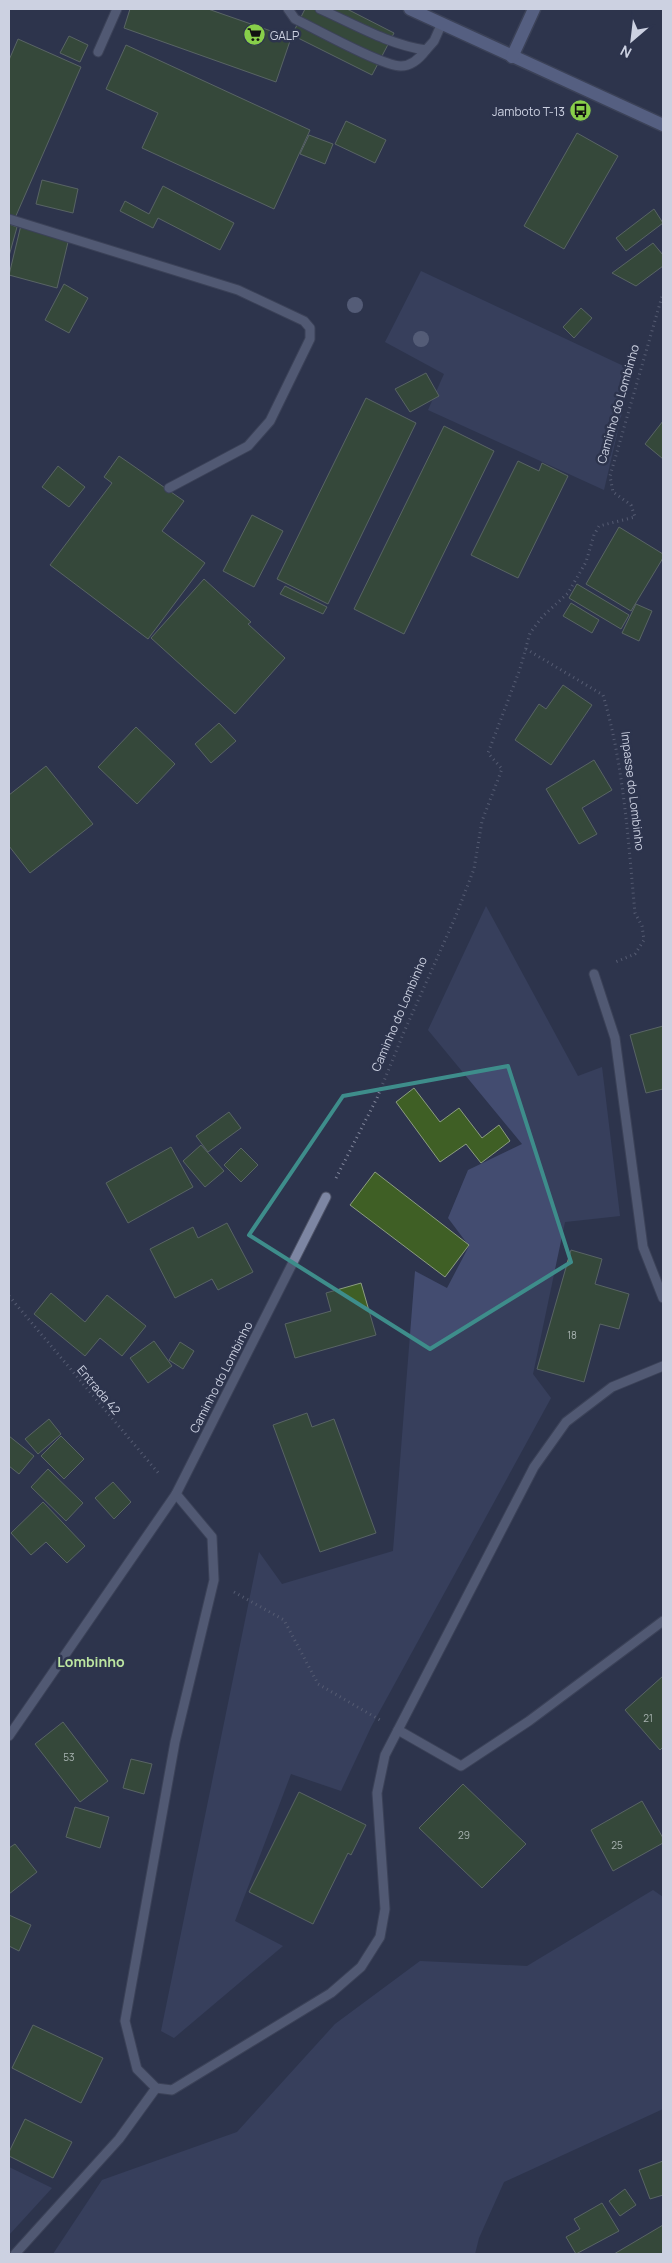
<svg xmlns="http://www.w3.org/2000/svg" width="672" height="2263" viewBox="0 0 672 2263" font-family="Manrope,sans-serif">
<rect width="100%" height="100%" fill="#2d344d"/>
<g fill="#434c70">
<path d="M421 271 632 370 604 490 428 410 444 374 385 342Z"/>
<path d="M486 906 578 1076 602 1067 620 1216 565 1222 533 1374 551 1398 371 1727 341 1791 291 1774 235 1921 283 1946 174 2038 161 2031 259 1552 282 1584 393 1551 415 1271 447 1288 469 1246 448 1218 468 1170 522 1144 428 1030Z"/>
<path d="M653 1890 663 1897V2109L504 2182 479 2238 475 2254H53L102 2180 237 2132 335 2024 420 1961 527 1966Z"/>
<path d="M9 2167 52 2188 9 2235Z"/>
</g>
<g fill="#3f5f25" stroke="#8c9d81">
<path d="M130 9H208L291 38 276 82 124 28Z"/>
<path d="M305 9H347L394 33 372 75 292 35Z"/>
<path d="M69 36 88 45 80 62 60 53Z"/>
<path d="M18 39 81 67 15 218 9 215V60Z"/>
<path d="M126 45 310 130 274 209 142 148 158 113 106 89Z"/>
<path d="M346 121 386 140 375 163 335 144Z"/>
<path d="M577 133 618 156 564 249 524 226Z"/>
<path d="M309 135 333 144 325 164 300 154Z"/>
<path d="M42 180 78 189 73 213 36 204Z"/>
<path d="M163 186 234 223 220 250 158 218 153 228 120 211 125 201 149 214Z"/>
<path d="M654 209 663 223 626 251 616 238Z"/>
<path d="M9 224 17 227 9 256Z"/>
<path d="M21 225 69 238 57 288 9 275Z"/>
<path d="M653 243 663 255V266L636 286 612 273Z"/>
<path d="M64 284 88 298 69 333 45 320Z"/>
<path d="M581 308 592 318 574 338 563 327Z"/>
<path d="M426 373 439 396 410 412 395 389Z"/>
<path d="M366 398 416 423 328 604 277 579Z"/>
<path d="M663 421V459L645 444Z"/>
<path d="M444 426 494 451 404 634 354 609Z"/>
<path d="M119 456 184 501 162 531 205 563 148 639 50 565 112 483 104 477Z"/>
<path d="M518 461 539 471 542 463 568 476 518 578 471 555Z"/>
<path d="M58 466 85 487 69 507 42 487Z"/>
<path d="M252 515 283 531 254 587 223 571Z"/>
<path d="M619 527 663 554V558L631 611 586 584Z"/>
<path d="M204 579 251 622 248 624 285 658 235 714 151 638Z"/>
<path d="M577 584 629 615 621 629 569 598Z"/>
<path d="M285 586 327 607 323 614 280 594Z"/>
<path d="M571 603 599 620 592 633 563 616Z"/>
<path d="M636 604 652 611 639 641 622 633Z"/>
<path d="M563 685 592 705 551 765 515 740 539 704 546 709Z"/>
<path d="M219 723 236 741 211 763 195 744Z"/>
<path d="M136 727 175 764 137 804 98 767Z"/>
<path d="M594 760 612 790 582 808 597 834 579 844 546 789Z"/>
<path d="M46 766 93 824 30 873 9 846V795Z"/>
<path d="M663 1026V1089L646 1093 630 1035Z"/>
<path d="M414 1088 440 1122 459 1108 482 1138 499 1125 510 1141 481 1163 466 1144 440 1162 396 1102Z"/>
<path d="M229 1112 241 1128 208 1152 196 1136Z"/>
<path d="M201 1145 224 1171 205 1187 183 1161Z"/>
<path d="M171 1147 193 1187 128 1223 106 1183Z"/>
<path d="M241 1148 258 1165 241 1182 224 1165Z"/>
<path d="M375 1172 469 1245 445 1277 350 1205Z"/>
<path d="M227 1223 253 1272 218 1290 212 1279 175 1298 150 1249 193 1227 198 1238Z"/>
<path d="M571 1250 602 1259 595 1284 629 1294 619 1329 600 1324 584 1382 537 1369Z"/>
<path d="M361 1283 376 1335 295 1358 285 1324 331 1311 326 1293Z"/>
<path d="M51 1293 85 1322 107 1295 146 1326 122 1356 100 1338 85 1356 34 1314Z"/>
<path d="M154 1341 172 1366 148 1383 130 1358Z"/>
<path d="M180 1342 194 1351 183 1369 169 1360Z"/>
<path d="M307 1413 312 1427 334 1419 376 1533 320 1552 273 1425Z"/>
<path d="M49 1419 61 1434 38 1454 25 1439Z"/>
<path d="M9 1436 34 1456 19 1474 9 1466Z"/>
<path d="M61 1436 84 1459 64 1479 41 1456Z"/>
<path d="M48 1469 83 1503 66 1521 31 1487Z"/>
<path d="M113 1482 131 1502 114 1519 95 1498Z"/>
<path d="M43 1502 85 1546 67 1563 46 1542 31 1555 11 1533Z"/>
<path d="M663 1676V1747L660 1750 625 1710Z"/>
<path d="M63 1722 108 1781 80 1802 35 1744Z"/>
<path d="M131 1759 152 1764 144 1794 123 1788Z"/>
<path d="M463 1784 526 1844 482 1888 419 1828Z"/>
<path d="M299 1792 366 1825 351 1855 348 1853 313 1924 249 1892Z"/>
<path d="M642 1801 663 1838V1843L613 1871 591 1830Z"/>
<path d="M75 1807 109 1817 100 1848 66 1837Z"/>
<path d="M15 1844 37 1872 9 1894V1848Z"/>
<path d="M9 1915 31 1925 19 1951 9 1946Z"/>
<path d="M33 2025 103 2058 81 2103 12 2068Z"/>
<path d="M25 2119 72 2142 53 2178 9 2156V2152Z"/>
<path d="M663 2161V2195L650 2199 639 2170Z"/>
<path d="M625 2189 636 2205 620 2216 609 2201Z"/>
<path d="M602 2203 619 2231 576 2254 566 2237 580 2229 574 2219Z"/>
<path d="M663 2225V2254H614Z"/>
</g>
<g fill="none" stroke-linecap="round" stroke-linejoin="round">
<defs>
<g id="minor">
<path d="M288 9 295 19C316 29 382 66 401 66 412 66 420 58 426 50"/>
<path d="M320 9C354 24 389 45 426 50L434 41 442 23"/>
<path d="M98 52 117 9"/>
<path d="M9 219 238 290 304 321 310 328V339L270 421 248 446 169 488"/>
<path d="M594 974 615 1038 643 1247 663 1298"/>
<path d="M176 1494 212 1537 214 1580 175 1742 125 2021 137 2069 156 2088 172 2090 331 1993 361 1967 380 1937 385 1909 377 1793 385 1755 534 1467 566 1422 612 1387 663 1366"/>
<path d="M398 1730 461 1766 529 1721 663 1621"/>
<path d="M9 1736 176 1494 326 1197"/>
<path d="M15 2254 119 2139 156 2088"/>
</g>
<g id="major">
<path d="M410 9 663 125"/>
<path d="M512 57 534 9"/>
</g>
</defs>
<use href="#minor" stroke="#4d5266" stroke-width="11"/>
<use href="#major" stroke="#4d5266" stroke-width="15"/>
<g stroke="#84899e" stroke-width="3" stroke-dasharray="1 4" stroke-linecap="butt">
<path d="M526 649 603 695C624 765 628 840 635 913L642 926 644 940 635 954 613 963"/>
<path d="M336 1178 377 1098 404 1032 455 918 474 869 482 821 502 769 488 753 520 669 530 633 542 617 568 593 586 562 594 535 599 526 635 517 631 505 613 492 610 476 663 293"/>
<path d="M9 1296 160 1475"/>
<path d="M234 1592 284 1620 318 1684 380 1720"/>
</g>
<use href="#minor" stroke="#7d86a3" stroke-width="9"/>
<use href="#major" stroke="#8592c2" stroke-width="12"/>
</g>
<g fill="#848dab">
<circle cx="355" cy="305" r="8"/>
<circle cx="421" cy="339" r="8"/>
</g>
<path d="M0 0H672V2263H0ZM508 1066 571 1262 430 1349 249 1235 343 1096Z" fill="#2d344d" fill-opacity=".55" fill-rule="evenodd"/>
<path fill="none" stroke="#3e8d8b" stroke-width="4" stroke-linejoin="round" d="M508 1066 571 1262 430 1349 249 1235 343 1096Z"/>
<defs>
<symbol id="supermarket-disc" viewBox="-11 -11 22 22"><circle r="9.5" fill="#88cf4a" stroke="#2d344d"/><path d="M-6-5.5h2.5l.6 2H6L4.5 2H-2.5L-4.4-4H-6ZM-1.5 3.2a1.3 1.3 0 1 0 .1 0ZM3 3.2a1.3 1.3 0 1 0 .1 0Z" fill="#111"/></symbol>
<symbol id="bus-disc" viewBox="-11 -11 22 22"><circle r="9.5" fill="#88cf4a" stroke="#2d344d"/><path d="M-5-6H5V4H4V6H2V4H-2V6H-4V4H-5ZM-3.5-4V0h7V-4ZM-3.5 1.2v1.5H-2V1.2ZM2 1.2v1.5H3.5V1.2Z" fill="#111"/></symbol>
</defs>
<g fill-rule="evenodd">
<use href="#supermarket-disc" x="242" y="22" width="25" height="25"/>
<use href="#bus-disc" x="568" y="98" width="25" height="25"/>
</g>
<g text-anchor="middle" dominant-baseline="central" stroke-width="5" stroke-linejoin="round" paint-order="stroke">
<g font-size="10" fill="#a9b4b2">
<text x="572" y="1335">18</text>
<text x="648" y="1718">21</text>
<text x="69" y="1757">53</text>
<text x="464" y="1835">29</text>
<text x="617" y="1845">25</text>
</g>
<g font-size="12" fill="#ccd1e1" stroke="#2d344d" text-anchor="start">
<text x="270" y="35">GALP</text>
<text x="565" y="111" text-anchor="end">Jamboto T-13</text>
</g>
<g font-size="12" fill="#ccd1e1" stroke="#2d344d">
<text transform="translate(618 404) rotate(-74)">Caminho do Lombinho</text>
<text transform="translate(633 791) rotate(83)">Impasse do Lombinho</text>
<text transform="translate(399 1014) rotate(-67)">Caminho do Lombinho</text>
<text transform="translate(221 1377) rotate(-63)">Caminho do Lombinho</text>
<text transform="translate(99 1390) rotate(50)">Entrada 42</text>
</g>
<g font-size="14" font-weight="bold" fill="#bce5a1" stroke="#2d344d">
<text x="91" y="1661">Lombinho</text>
</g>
</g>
<rect width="672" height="2263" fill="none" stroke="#ccd1e1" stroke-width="20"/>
<g transform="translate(632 40) rotate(208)" stroke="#2d344d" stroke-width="4" paint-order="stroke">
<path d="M0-4L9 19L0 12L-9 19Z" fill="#ccd1e1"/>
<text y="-8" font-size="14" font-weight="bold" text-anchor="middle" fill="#ccd1e1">N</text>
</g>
</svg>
